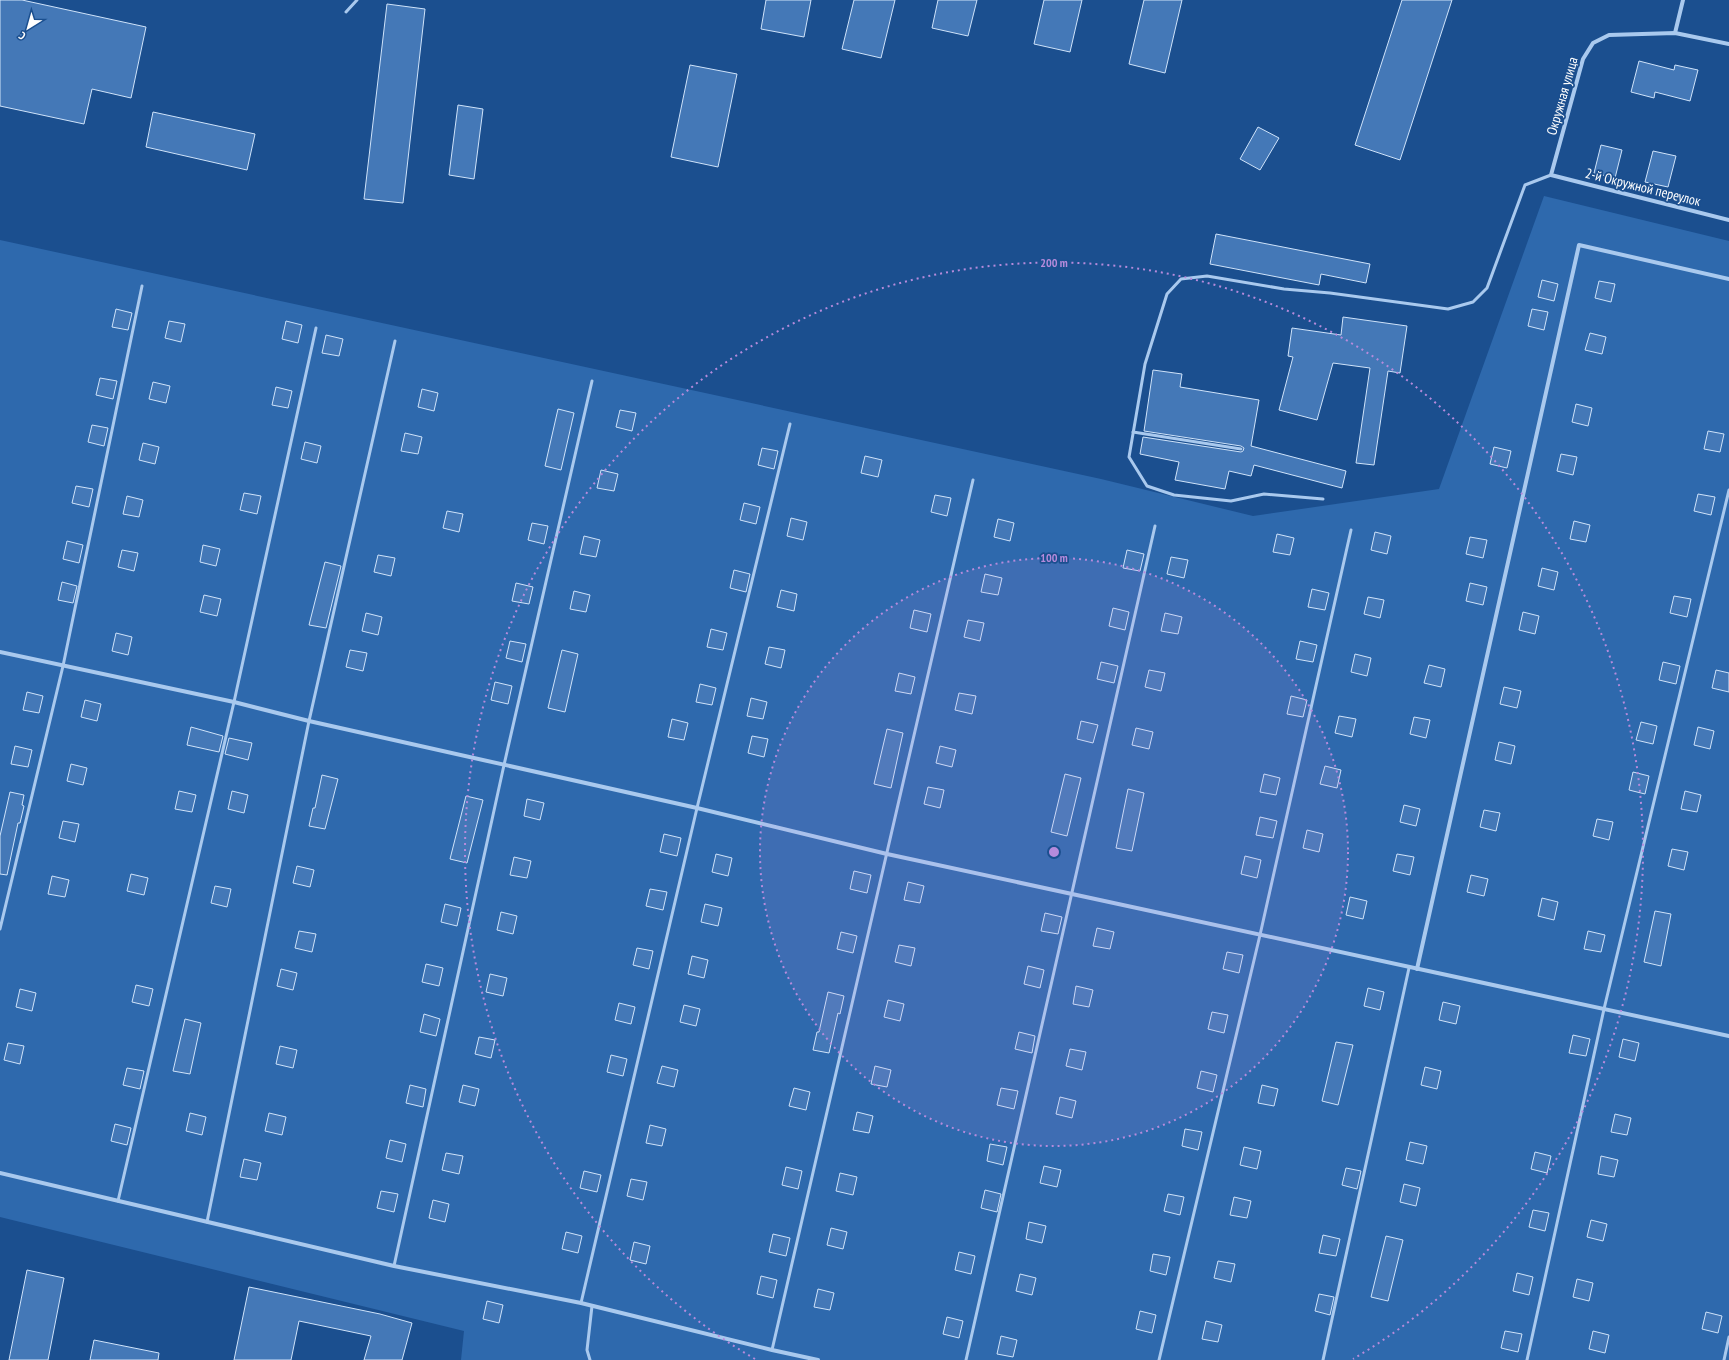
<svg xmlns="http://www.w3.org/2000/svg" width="1729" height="1360" viewBox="0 0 1729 1360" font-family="'PT Sans Narrow',sans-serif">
<rect width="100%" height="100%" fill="#1b4f8f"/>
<path fill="#2e69ad" d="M1544 196 1729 241V1360H461L464 1331 0 1217V240L1101 479 1253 516 1439 489Z"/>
<g fill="#4478b7" stroke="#cfe3fa">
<path d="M0 0H22L146 27 131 98 92 89 84 124 0 106Z"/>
<path d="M766 0H811L804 37 761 29Z"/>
<path d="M854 0H895L881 58 842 49Z"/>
<path d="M938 0H977L968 36 932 28Z"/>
<path d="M1044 0H1082L1070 52 1034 44Z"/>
<path d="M1144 0H1182L1165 73 1129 64Z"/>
<path d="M1402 0H1452L1400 160 1355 145Z"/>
<path d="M387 4 425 9 403 203 364 199Z"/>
<path d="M1639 61 1674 70 1675 65 1698 70 1690 101 1655 92 1654 98 1631 92Z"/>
<path d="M690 65 737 74 718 167 671 157Z"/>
<path d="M458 105 483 109 474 179 449 175Z"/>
<path d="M153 112 255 134 247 170 146 147Z"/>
<path d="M1258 127 1279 138 1260 170 1240 159Z"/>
<path d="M1601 145 1622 150 1615 178 1594 173Z"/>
<path d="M1653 151 1676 156 1668 187 1645 182Z"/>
<path d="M1216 234 1370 264 1366 283 1321 274 1319 285 1210 264Z"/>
<path d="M1542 280 1558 284 1554 301 1538 297Z"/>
<path d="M1599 281 1615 284 1611 302 1595 298Z"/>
<path d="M116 309 132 313 128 330 112 327Z"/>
<path d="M1532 309 1548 312 1544 330 1528 326Z"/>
<path d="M1343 317 1407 326 1400 373 1388 371 1374 465 1356 463 1370 368 1333 363 1317 420 1279 410 1293 357 1288 356 1292 328 1341 335Z"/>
<path d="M169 321 185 324 181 342 165 338Z"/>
<path d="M286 321 302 325 298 343 282 339Z"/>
<path d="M1590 333 1606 337 1602 354 1585 350Z"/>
<path d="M326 335 343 339 339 356 322 353Z"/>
<path d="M1153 370 1182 374 1180 387 1259 400 1251 446 1346 471 1342 488 1254 465 1251 476 1229 471 1225 489 1175 480 1179 462 1140 454 1143 437 1241 452 1243 451 1244 448 1241 446 1144 431Z"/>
<path d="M100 378 117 381 113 399 96 395Z"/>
<path d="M153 382 170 386 166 403 149 399Z"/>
<path d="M276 387 292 391 288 408 272 405Z"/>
<path d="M422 389 438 393 434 411 418 407Z"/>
<path d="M1576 404 1592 408 1588 426 1572 422Z"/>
<path d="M558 409 574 413 561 470 545 466Z"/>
<path d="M620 410 636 413 632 431 616 427Z"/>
<path d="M92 425 108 428 104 446 88 442Z"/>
<path d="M1708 431 1724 434 1720 452 1704 449Z"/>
<path d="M405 433 422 437 418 454 401 451Z"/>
<path d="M305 442 321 446 317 463 301 459Z"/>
<path d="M143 443 159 447 155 464 139 460Z"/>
<path d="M1494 447 1511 451 1507 468 1490 464Z"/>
<path d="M762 448 778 451 774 469 758 465Z"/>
<path d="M1561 454 1577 457 1573 475 1557 471Z"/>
<path d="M865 456 882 460 878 477 861 473Z"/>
<path d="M601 470 618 474 614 491 597 488Z"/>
<path d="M76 486 93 489 89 507 72 503Z"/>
<path d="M244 493 261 496 257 514 240 510Z"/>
<path d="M1698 494 1715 497 1711 515 1694 511Z"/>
<path d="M935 495 951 498 947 516 931 512Z"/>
<path d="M127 496 143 500 139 517 123 514Z"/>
<path d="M744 503 760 507 756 524 740 520Z"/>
<path d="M447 511 463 514 459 532 443 528Z"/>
<path d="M791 518 807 522 803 540 787 536Z"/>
<path d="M998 519 1014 523 1010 541 994 537Z"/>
<path d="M1574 521 1590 525 1586 542 1570 539Z"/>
<path d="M532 523 548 526 544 544 528 540Z"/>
<path d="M1375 532 1391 536 1387 554 1371 550Z"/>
<path d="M1277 534 1294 538 1290 555 1273 552Z"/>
<path d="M584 536 600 540 596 557 580 554Z"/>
<path d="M1470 537 1487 540 1483 558 1466 554Z"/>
<path d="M67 541 83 545 79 563 63 559Z"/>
<path d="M203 545 220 549 216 566 200 562Z"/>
<path d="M122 550 138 553 134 571 118 567Z"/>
<path d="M1127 550 1144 554 1140 571 1123 568Z"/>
<path d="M378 555 395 558 391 576 374 572Z"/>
<path d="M1171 557 1188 560 1184 578 1167 574Z"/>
<path d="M325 562 341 566 326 628 309 625Z"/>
<path d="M1542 568 1558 572 1554 590 1538 586Z"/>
<path d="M734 570 750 574 746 592 730 588Z"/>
<path d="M985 574 1002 578 998 595 981 592Z"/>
<path d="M62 582 77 586 73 603 58 600Z"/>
<path d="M516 583 533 587 529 604 512 601Z"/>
<path d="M1470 583 1487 587 1483 605 1466 601Z"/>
<path d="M1312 589 1329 593 1325 610 1308 607Z"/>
<path d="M781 590 797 594 794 611 777 607Z"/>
<path d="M574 591 590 595 586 612 570 609Z"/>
<path d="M204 595 221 599 217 616 200 612Z"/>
<path d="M1674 596 1691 599 1687 617 1670 613Z"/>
<path d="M1368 597 1384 600 1380 618 1364 614Z"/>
<path d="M1113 608 1129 612 1125 630 1109 626Z"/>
<path d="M914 610 931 614 927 632 910 628Z"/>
<path d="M1523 612 1539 616 1535 634 1519 630Z"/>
<path d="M366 613 382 617 378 635 362 631Z"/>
<path d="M1165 613 1182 617 1178 634 1161 631Z"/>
<path d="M968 620 984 623 980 641 964 637Z"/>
<path d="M711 629 727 633 723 650 707 647Z"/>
<path d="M116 633 132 637 128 655 112 651Z"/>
<path d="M510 641 526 644 522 662 506 658Z"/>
<path d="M1300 641 1317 645 1313 662 1296 659Z"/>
<path d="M769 647 785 650 781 668 765 664Z"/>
<path d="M350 650 367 653 363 671 346 667Z"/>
<path d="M562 650 578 654 565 712 548 708Z"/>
<path d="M1355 654 1371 658 1367 676 1351 672Z"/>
<path d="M1101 662 1118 666 1114 683 1097 679Z"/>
<path d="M1663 662 1680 666 1676 684 1659 680Z"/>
<path d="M1429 665 1445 669 1441 687 1424 683Z"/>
<path d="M1149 670 1165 673 1161 691 1145 687Z"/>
<path d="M1716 670 1729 673V692L1712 688Z"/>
<path d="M899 673 915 677 911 694 895 691Z"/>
<path d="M495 682 512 686 508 704 491 700Z"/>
<path d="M700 684 716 688 712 705 696 702Z"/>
<path d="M1504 687 1521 691 1517 708 1500 704Z"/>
<path d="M27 692 43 696 39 713 23 710Z"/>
<path d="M959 693 976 696 972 714 955 710Z"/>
<path d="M1291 696 1307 700 1303 717 1287 714Z"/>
<path d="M751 698 767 702 763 719 747 716Z"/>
<path d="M85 700 101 704 97 721 81 717Z"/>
<path d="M1339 716 1356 719 1352 737 1335 733Z"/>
<path d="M1414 717 1430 720 1426 738 1410 734Z"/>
<path d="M672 719 688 723 684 740 668 737Z"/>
<path d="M1081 721 1098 725 1093 743 1077 739Z"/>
<path d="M1641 722 1657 726 1653 744 1636 740Z"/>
<path d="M191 727 223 736 219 752 187 745Z"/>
<path d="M1698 727 1714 731 1710 749 1694 745Z"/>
<path d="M1136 728 1153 732 1149 749 1132 745Z"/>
<path d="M887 729 903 733 891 788 874 784Z"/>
<path d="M752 736 768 739 764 757 748 753Z"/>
<path d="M229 738 252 743 248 760 225 754Z"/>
<path d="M1499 742 1515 746 1511 764 1495 760Z"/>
<path d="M15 746 32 750 28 767 11 764Z"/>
<path d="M940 746 956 750 952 767 936 763Z"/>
<path d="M71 764 87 768 83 785 67 781Z"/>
<path d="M1325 766 1341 770 1337 788 1320 784Z"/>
<path d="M1633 772 1649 776 1645 794 1629 790Z"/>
<path d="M1065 774 1081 778 1067 836 1051 832Z"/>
<path d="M1264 774 1280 778 1276 795 1260 792Z"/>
<path d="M322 775 338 779 325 829 309 826 313 808H315Z"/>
<path d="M928 787 944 790 940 808 924 804Z"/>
<path d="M1128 789 1144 793 1132 851 1116 848Z"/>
<path d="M179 791 196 795 192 812 175 809Z"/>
<path d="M232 791 248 795 244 813 228 809Z"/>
<path d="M1685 791 1701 795 1697 812 1681 809Z"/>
<path d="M10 792 24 795 22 805 24 806 20 823H18L7 875 0 874V836Z"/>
<path d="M466 796 483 800 467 863 450 859Z"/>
<path d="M527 799 544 803 540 820 524 816Z"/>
<path d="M1404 805 1420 809 1416 826 1400 822Z"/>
<path d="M1484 810 1500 813 1496 831 1480 827Z"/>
<path d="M1260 817 1277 821 1273 838 1256 835Z"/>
<path d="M1597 819 1613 822 1609 840 1593 836Z"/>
<path d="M63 821 79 824 75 842 59 838Z"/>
<path d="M1307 830 1323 834 1319 852 1303 848Z"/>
<path d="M664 834 681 838 677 856 660 852Z"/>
<path d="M1672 849 1688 852 1684 870 1668 866Z"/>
<path d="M716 854 732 858 728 876 712 872Z"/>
<path d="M1397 854 1414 857 1410 875 1393 871Z"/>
<path d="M1245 856 1261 860 1257 878 1241 874Z"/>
<path d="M514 857 531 861 527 878 510 875Z"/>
<path d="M297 866 314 870 310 887 293 883Z"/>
<path d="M854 871 871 875 867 893 850 889Z"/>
<path d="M131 874 148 878 144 895 127 891Z"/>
<path d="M1471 875 1488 879 1484 896 1467 892Z"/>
<path d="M52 876 69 880 65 897 48 894Z"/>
<path d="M908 882 924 886 920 903 904 900Z"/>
<path d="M215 886 231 889 227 907 211 903Z"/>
<path d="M650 889 667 892 663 910 646 906Z"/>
<path d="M1350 897 1367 901 1363 919 1346 915Z"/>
<path d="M1542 898 1558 902 1554 920 1538 916Z"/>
<path d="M445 904 461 908 457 926 441 922Z"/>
<path d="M705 904 722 908 718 926 701 922Z"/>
<path d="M1655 911 1671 914 1661 966 1644 962Z"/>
<path d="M501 912 517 916 513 934 497 930Z"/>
<path d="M1045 913 1062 917 1058 934 1041 931Z"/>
<path d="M1097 928 1114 932 1110 949 1093 946Z"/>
<path d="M299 931 316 934 312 952 295 948Z"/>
<path d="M1588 931 1605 935 1601 952 1584 949Z"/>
<path d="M841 932 857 936 853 953 837 949Z"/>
<path d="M899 945 915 948 911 966 895 962Z"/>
<path d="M637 948 653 951 649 969 633 965Z"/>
<path d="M1227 952 1243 955 1239 973 1223 969Z"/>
<path d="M692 956 708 960 704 978 688 974Z"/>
<path d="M426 964 443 968 439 986 422 982Z"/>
<path d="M1028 966 1044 970 1040 988 1024 984Z"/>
<path d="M281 969 297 973 293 990 277 986Z"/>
<path d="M490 974 507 978 503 996 486 992Z"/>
<path d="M136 985 153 989 149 1006 132 1002Z"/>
<path d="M1076 986 1093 990 1089 1007 1073 1004Z"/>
<path d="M1368 988 1384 992 1380 1010 1364 1006Z"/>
<path d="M20 989 36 993 32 1011 16 1007Z"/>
<path d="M828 992 844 996 840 1014 838 1013 829 1053 813 1050 817 1032H819Z"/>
<path d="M888 1000 904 1004 900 1021 884 1017Z"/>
<path d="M1443 1002 1460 1006 1456 1024 1439 1020Z"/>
<path d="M619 1003 635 1007 631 1024 615 1020Z"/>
<path d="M684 1005 700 1009 696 1026 680 1022Z"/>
<path d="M1212 1012 1228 1015 1224 1033 1208 1029Z"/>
<path d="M424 1014 440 1019 436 1036 420 1032Z"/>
<path d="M185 1019 201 1023 190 1074 173 1071Z"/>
<path d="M1019 1032 1035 1036 1032 1053 1015 1049Z"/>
<path d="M1573 1035 1590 1039 1586 1056 1569 1053Z"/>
<path d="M479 1037 495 1040 491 1058 475 1054Z"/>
<path d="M1623 1039 1639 1043 1635 1061 1619 1057Z"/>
<path d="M1336 1042 1353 1045 1338 1105 1322 1101Z"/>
<path d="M8 1043 24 1046 20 1064 4 1060Z"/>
<path d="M280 1046 297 1050 293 1068 276 1064Z"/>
<path d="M1070 1049 1086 1052 1082 1070 1066 1066Z"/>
<path d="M611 1055 627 1059 623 1076 607 1072Z"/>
<path d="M662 1066 678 1070 674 1087 657 1083Z"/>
<path d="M875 1066 891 1070 887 1087 871 1084Z"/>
<path d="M1425 1067 1441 1071 1437 1089 1421 1085Z"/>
<path d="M127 1068 144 1071 140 1089 123 1085Z"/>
<path d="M1201 1071 1217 1075 1213 1092 1197 1088Z"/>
<path d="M410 1085 426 1089 423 1107 406 1103Z"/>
<path d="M463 1085 479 1089 475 1106 459 1102Z"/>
<path d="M1262 1085 1278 1089 1274 1106 1258 1103Z"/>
<path d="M794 1088 810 1092 806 1110 789 1106Z"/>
<path d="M1001 1088 1018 1091 1014 1109 997 1105Z"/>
<path d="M1060 1097 1076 1101 1072 1118 1056 1114Z"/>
<path d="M857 1112 873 1116 869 1133 853 1130Z"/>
<path d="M190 1113 206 1117 202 1135 186 1131Z"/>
<path d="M269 1113 286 1117 282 1135 265 1131Z"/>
<path d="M1615 1114 1631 1118 1627 1135 1611 1132Z"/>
<path d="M115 1124 131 1128 127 1145 111 1141Z"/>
<path d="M650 1125 666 1129 662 1146 646 1143Z"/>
<path d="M1185 1129 1202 1132 1198 1150 1182 1146Z"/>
<path d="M390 1140 406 1144 402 1162 386 1158Z"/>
<path d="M1410 1142 1427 1146 1423 1164 1406 1160Z"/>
<path d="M990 1144 1007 1147 1003 1165 987 1161Z"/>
<path d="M1244 1147 1261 1151 1257 1169 1240 1165Z"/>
<path d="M1535 1152 1551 1156 1547 1173 1531 1169Z"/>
<path d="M446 1153 463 1156 459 1174 442 1170Z"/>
<path d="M1601 1156 1618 1160 1614 1177 1598 1174Z"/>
<path d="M244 1159 261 1163 257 1180 240 1177Z"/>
<path d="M1044 1166 1061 1170 1057 1187 1040 1183Z"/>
<path d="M786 1167 802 1171 798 1189 782 1185Z"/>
<path d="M1346 1168 1361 1171 1357 1189 1342 1185Z"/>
<path d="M584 1171 601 1175 597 1192 580 1188Z"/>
<path d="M840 1173 857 1177 853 1195 836 1191Z"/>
<path d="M631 1179 647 1182 643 1200 627 1196Z"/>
<path d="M1404 1184 1420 1188 1416 1206 1400 1202Z"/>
<path d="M985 1190 1001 1194 997 1212 981 1208Z"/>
<path d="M381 1191 398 1194 394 1212 377 1208Z"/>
<path d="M1168 1194 1184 1197 1180 1215 1164 1211Z"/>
<path d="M1234 1197 1251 1201 1247 1218 1230 1215Z"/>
<path d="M433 1200 449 1204 445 1222 429 1218Z"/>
<path d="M1533 1210 1549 1213 1545 1231 1529 1227Z"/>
<path d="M1591 1220 1607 1224 1603 1241 1587 1237Z"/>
<path d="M1029 1222 1046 1226 1042 1243 1026 1239Z"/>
<path d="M831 1228 847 1232 843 1249 827 1245Z"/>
<path d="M566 1232 582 1236 578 1253 562 1249Z"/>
<path d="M773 1234 790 1238 786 1256 769 1252Z"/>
<path d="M1323 1235 1340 1239 1336 1256 1319 1253Z"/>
<path d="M1386 1236 1403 1240 1388 1301 1371 1297Z"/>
<path d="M634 1242 650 1246 646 1264 630 1260Z"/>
<path d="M959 1252 975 1256 971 1274 955 1270Z"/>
<path d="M1153 1254 1170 1257 1166 1275 1150 1271Z"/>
<path d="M1218 1261 1235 1264 1231 1282 1214 1278Z"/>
<path d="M27 1270 64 1278 48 1360H9Z"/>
<path d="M1517 1273 1533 1277 1529 1295 1513 1291Z"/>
<path d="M1020 1274 1036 1278 1032 1295 1016 1291Z"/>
<path d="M761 1276 777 1280 773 1298 757 1294Z"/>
<path d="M1577 1279 1593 1283 1589 1301 1573 1297Z"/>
<path d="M249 1287 380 1314 412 1323 402 1360H364L371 1336 299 1321 291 1360H234Z"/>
<path d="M818 1289 834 1293 830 1310 814 1307Z"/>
<path d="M1319 1294 1334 1297 1330 1315 1315 1311Z"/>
<path d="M487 1301 503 1305 499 1323 483 1319Z"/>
<path d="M1140 1311 1156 1315 1152 1333 1136 1329Z"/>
<path d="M1706 1312 1722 1316 1718 1333 1702 1329Z"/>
<path d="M947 1317 963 1321 959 1338 943 1334Z"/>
<path d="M1206 1321 1222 1325 1218 1342 1202 1339Z"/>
<path d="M1505 1331 1522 1334 1518 1352 1501 1348Z"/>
<path d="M1593 1331 1609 1335 1605 1353 1589 1349Z"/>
<path d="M1001 1336 1017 1340 1013 1357 997 1354Z"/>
<path d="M94 1340 159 1353 158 1360H90Z"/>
</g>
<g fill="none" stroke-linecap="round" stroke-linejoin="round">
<g stroke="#a9c9ee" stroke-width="3">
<path d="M346 12 357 0"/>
<path d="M1133 432 1241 449"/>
<path d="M1323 499 1264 494 1231 501 1174 495 1147 486 1129 457 1145 364 1167 294 1181 279 1207 276 1284 289 1330 293 1448 309 1473 302 1487 288 1525 185 1551 175"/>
<path d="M0 929 63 666 142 286"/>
<path d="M118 1201 234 702 316 328"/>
<path d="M207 1222 309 721 395 341"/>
<path d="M394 1266 504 765 592 381"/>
<path d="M581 1303 697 808 790 424"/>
<path d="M772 1350 973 480"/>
<path d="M590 1360 587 1350 592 1306"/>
<path d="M966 1360 1155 526"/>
<path d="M1159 1360 1260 935 1351 530"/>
<path d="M1323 1360 1409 968"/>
<path d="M1527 1360 1604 1009 1729 490"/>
<path d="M1724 1360 1729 1337"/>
</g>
<g stroke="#a9c9ee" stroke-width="4">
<path d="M1675 33 1683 0"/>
<path d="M1729 44 1675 33 1609 35 1593 43 1583 59 1551 175 1729 220"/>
<path d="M0 652 234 702 309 721 697 808 887 854 1729 1036"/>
<path d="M1417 969 1579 245 1729 279"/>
<path d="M0 1173 394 1266 581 1303 772 1350 818 1360"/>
</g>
</g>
<circle cx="1054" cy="852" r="294" fill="#b68bdc" fill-opacity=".12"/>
<g fill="none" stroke="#b68bdc" stroke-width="2" stroke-dasharray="2 4">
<circle cx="1054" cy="852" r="294"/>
<path d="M755 1359A589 589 0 1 1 1353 1359"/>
</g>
<g text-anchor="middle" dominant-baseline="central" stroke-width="3.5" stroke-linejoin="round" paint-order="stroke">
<g font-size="14" fill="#fff" stroke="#1b4f8f">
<text transform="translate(1562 96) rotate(-74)">Окружная улица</text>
<text transform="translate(1643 187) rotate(14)">2-й Окружной переулок</text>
</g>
</g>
<circle cx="1054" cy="852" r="6" fill="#b68bdc" stroke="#1b4f8f" stroke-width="2"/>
<g font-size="12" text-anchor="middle" font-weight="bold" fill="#b68bdc" stroke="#1b4f8f" stroke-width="3.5" stroke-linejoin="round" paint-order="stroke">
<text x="1054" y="267">200 m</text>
<text x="1054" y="562">100 m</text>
</g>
<g transform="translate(28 28) rotate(217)" stroke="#1b4f8f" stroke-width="3" paint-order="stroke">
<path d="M0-3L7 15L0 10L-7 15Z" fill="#ffffff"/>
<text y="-6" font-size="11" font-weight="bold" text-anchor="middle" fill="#ffffff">С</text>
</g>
</svg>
